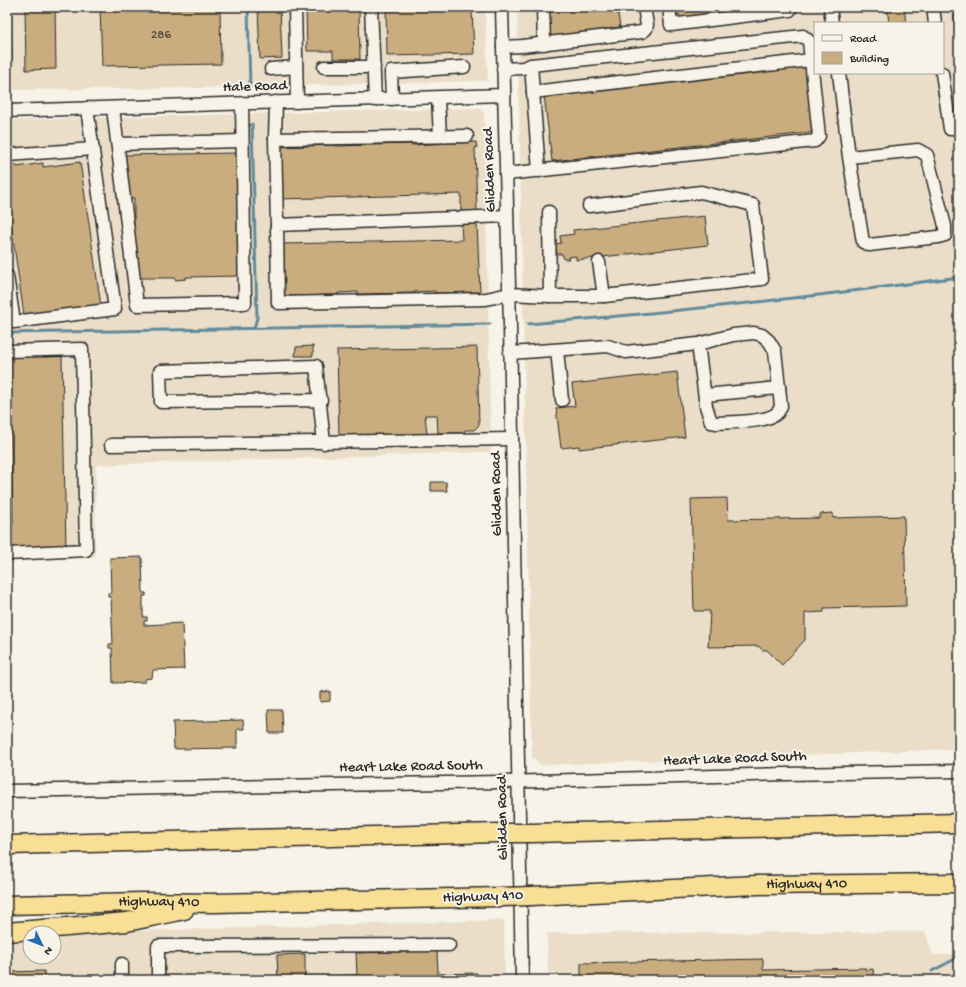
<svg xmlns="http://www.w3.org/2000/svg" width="966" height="987" viewBox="0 0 966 987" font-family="'Gochi Hand',sans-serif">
<rect width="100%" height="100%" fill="#f7f3e8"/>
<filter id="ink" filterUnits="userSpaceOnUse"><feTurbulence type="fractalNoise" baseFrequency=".025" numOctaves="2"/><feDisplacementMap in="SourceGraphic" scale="8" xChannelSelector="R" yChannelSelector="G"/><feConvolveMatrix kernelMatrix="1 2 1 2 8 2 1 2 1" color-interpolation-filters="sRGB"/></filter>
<g filter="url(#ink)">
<g fill="#eadec8" fill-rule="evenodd">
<path d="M7 7H485L488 81 195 88 7 90Z"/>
<path d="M517 7H959V749L541 765 532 757ZM815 23H943V73H815Z"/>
<path d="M479 108 484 112 491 452 96 465 95 558 7 560V120Z"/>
<path d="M504 920 505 980H7V943L30 941V957H54V939L135 931Z"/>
<path d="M925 932 933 955 959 954V980H548L547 933Z"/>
</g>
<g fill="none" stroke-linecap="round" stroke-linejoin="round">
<g stroke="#608a9b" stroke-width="3">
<path d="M248 7 250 89"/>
<path d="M953 7 959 46"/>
<path d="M252 124 257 318 254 328"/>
<path d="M528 324C672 312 816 297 959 277"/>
<path d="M7 333 490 324"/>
<path d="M932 971 959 957"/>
</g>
</g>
<g fill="#caad7f" stroke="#2b2b2b">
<path d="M7 7H11L12 66 7 67Z"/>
<path d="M25 7H55L56 69 26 70Z"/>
<path d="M100 7H220L221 64 102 66Z"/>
<path d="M258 7H280L282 58 260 59Z"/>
<path d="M306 7H359L360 59H333V51H307Z"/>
<path d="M386 7H472L474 54 387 56Z"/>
<path d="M547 7H617L620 27 548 38Z"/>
<path d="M673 7H720L712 9 713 14 680 20 679 14 674 15Z"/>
<path d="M736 7H778L745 14 744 8 736 9Z"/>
<path d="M887 7H904L906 23H889Z"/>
<path d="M809 65 816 132 552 161 544 95Z"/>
<path d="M476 142 477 148H475L477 211H461V194L281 199 280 147 335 145V146L411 144V145Z"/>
<path d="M236 153 239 276 186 277V279L175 280V278H136L134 265V198L126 199 123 155Z"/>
<path d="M80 162 101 306 37 316V313L24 315 7 197V165L16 164 17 167 43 163V167Z"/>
<path d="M705 216 708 245 576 260V256L568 257 569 259H564L562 254H557L556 244 561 243 560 236 574 234 573 230Z"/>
<path d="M461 223H477L480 292 435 293V291L414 292V293L358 294V292L338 293V295L282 296V244L462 240Z"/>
<path d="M313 346V356H295L296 347Z"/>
<path d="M477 347 479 425 474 430H465L464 433H438L437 415H425L427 434 339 437 337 350Z"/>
<path d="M62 356 66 549 7 550V524H13L9 357Z"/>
<path d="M677 372 685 437 579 449V446L561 448 556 408 575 406 572 384Z"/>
<path d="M431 482H446L447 491H431Z"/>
<path d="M727 498 728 520 820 518V514L833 513V518L904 516 906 606 824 608V612L805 613V640L782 665 767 650H763L758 646 708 647 710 611H694L691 499Z"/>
<path d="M142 557 143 593H146V596H143V617H147V621H144V625L182 623 184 669 153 670 152 678 145 679V682L113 683 112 648H109V644H113L111 597H108V593H111L110 558Z"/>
<path d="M330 691V701L320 702V692Z"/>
<path d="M268 710H282L283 733H269Z"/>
<path d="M243 720 244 729H237V748L174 749 173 722Z"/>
<path d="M437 951 438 974 477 973V980H278L277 955 305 954V977L357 975 356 953Z"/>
<path d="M763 959V970L866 968V970L873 969 874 980H581V963Z"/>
<path d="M44 971 45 980H7V972Z"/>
</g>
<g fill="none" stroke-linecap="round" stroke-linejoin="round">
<defs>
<g id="minor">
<path d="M295 7 297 102"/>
<path d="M371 7 375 100"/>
<path d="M502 7 510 326 522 980"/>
<path d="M543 7 544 44"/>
<path d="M669 7 671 25 790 10 789 7"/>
<path d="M830 7 832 23"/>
<path d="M933 7 935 23"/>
<path d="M503 47 522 46 642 32 646 29 647 25 644 7"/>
<path d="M531 65 539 171"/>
<path d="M324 67H374"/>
<path d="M271 69 296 67"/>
<path d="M503 69 523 68 531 65 803 36 809 41 819 136 815 141 506 174"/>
<path d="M839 73 849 157 863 242 869 245 938 237 945 235V226L927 155 918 150 849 157"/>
<path d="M942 73 950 129"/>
<path d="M533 92 811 60"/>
<path d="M438 98 440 136"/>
<path d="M392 99 391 72 464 67"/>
<path d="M276 102 275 139 277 225"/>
<path d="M113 108 137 305 245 303 242 104"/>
<path d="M7 111 504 95"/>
<path d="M275 139 467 136"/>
<path d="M118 144 242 141"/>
<path d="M7 155 93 149"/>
<path d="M507 216 277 225 278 303 486 299 509 294 550 296 549 212"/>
<path d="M599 262 604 296"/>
<path d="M7 276 14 322 115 309 87 108"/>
<path d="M550 296H604L762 279 753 205 701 192 589 206"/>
<path d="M557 350 562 400"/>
<path d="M7 351 82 349 86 550 7 554"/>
<path d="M510 353 608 346 626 352 698 344 733 335 754 333 762 335 769 341 775 351 781 406C781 406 779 411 778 412 769 423 731 422 717 423L711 422 706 406 698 344"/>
<path d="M705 395 779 388"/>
<path d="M321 400 161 402 160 371 316 366 324 443"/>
<path d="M111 445 512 439"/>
<path d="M7 791 500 782 787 774 959 771"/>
<path d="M122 980V964"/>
<path d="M158 980V946L449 945"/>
</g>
<g id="highway">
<path d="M531 833 959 823"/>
<path d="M7 845 500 833"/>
<path id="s1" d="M531 896 756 885 959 883"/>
<path id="s2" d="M7 905 142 902 214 903 502 897"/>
<path d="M7 932 127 922 184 910"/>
</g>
</defs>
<use href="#minor" stroke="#2b2b2b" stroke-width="15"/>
<use href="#highway" stroke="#2b2b2b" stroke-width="21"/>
<use href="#minor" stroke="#f7f3e8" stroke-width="12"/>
<use href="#highway" stroke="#f9df96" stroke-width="18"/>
<defs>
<g id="highway-bridge">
<path d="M500 833H531"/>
<path d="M502 897 531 896"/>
</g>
</defs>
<use href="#highway-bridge" stroke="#2b2b2b" stroke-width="21" stroke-linecap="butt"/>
<use href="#highway-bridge" stroke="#f9df96" stroke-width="18"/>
</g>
</g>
<g text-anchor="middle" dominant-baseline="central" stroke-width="4" stroke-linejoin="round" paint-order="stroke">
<g font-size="13" fill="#534c40">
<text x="161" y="35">286</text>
</g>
<g font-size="15" fill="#2b2b2b" stroke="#f7f3e8">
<text transform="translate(255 87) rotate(-2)">Hale Road</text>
<text transform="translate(490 170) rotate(-92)">Glidden Road</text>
<text transform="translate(497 494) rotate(-91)">Glidden Road</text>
<text transform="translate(735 759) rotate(-2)">Heart Lake Road South</text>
<text transform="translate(411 767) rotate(-1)">Heart Lake Road South</text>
<text transform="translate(503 818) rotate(-91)">Glidden Road</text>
<text stroke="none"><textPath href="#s1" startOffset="276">Highway 410</textPath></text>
<text transform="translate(483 897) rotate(-2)">Highway 410</text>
<text stroke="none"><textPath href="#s2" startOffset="152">Highway 410</textPath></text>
</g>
</g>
<rect width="966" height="987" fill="none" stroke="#f7f3e8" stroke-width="24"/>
<rect x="12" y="12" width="942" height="963" fill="none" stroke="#2b2b2b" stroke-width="1.5" filter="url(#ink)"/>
<rect x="814" y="22" width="130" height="52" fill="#f7f3e8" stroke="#a5a39c"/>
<rect x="822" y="35" width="20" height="6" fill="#f7f3e8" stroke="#a5a39c"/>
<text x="850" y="42" font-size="12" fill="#2b2b2b">Road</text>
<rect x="822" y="52" width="20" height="12" fill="#caad7f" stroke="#a5a39c"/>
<text x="850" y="62" font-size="12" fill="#2b2b2b">Building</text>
<g transform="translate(42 945) rotate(133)"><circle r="19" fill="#f7f3e8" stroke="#a5a39c"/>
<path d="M0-3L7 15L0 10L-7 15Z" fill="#1f6fb2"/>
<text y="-6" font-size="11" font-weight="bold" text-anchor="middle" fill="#2b2b2b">N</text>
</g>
</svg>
